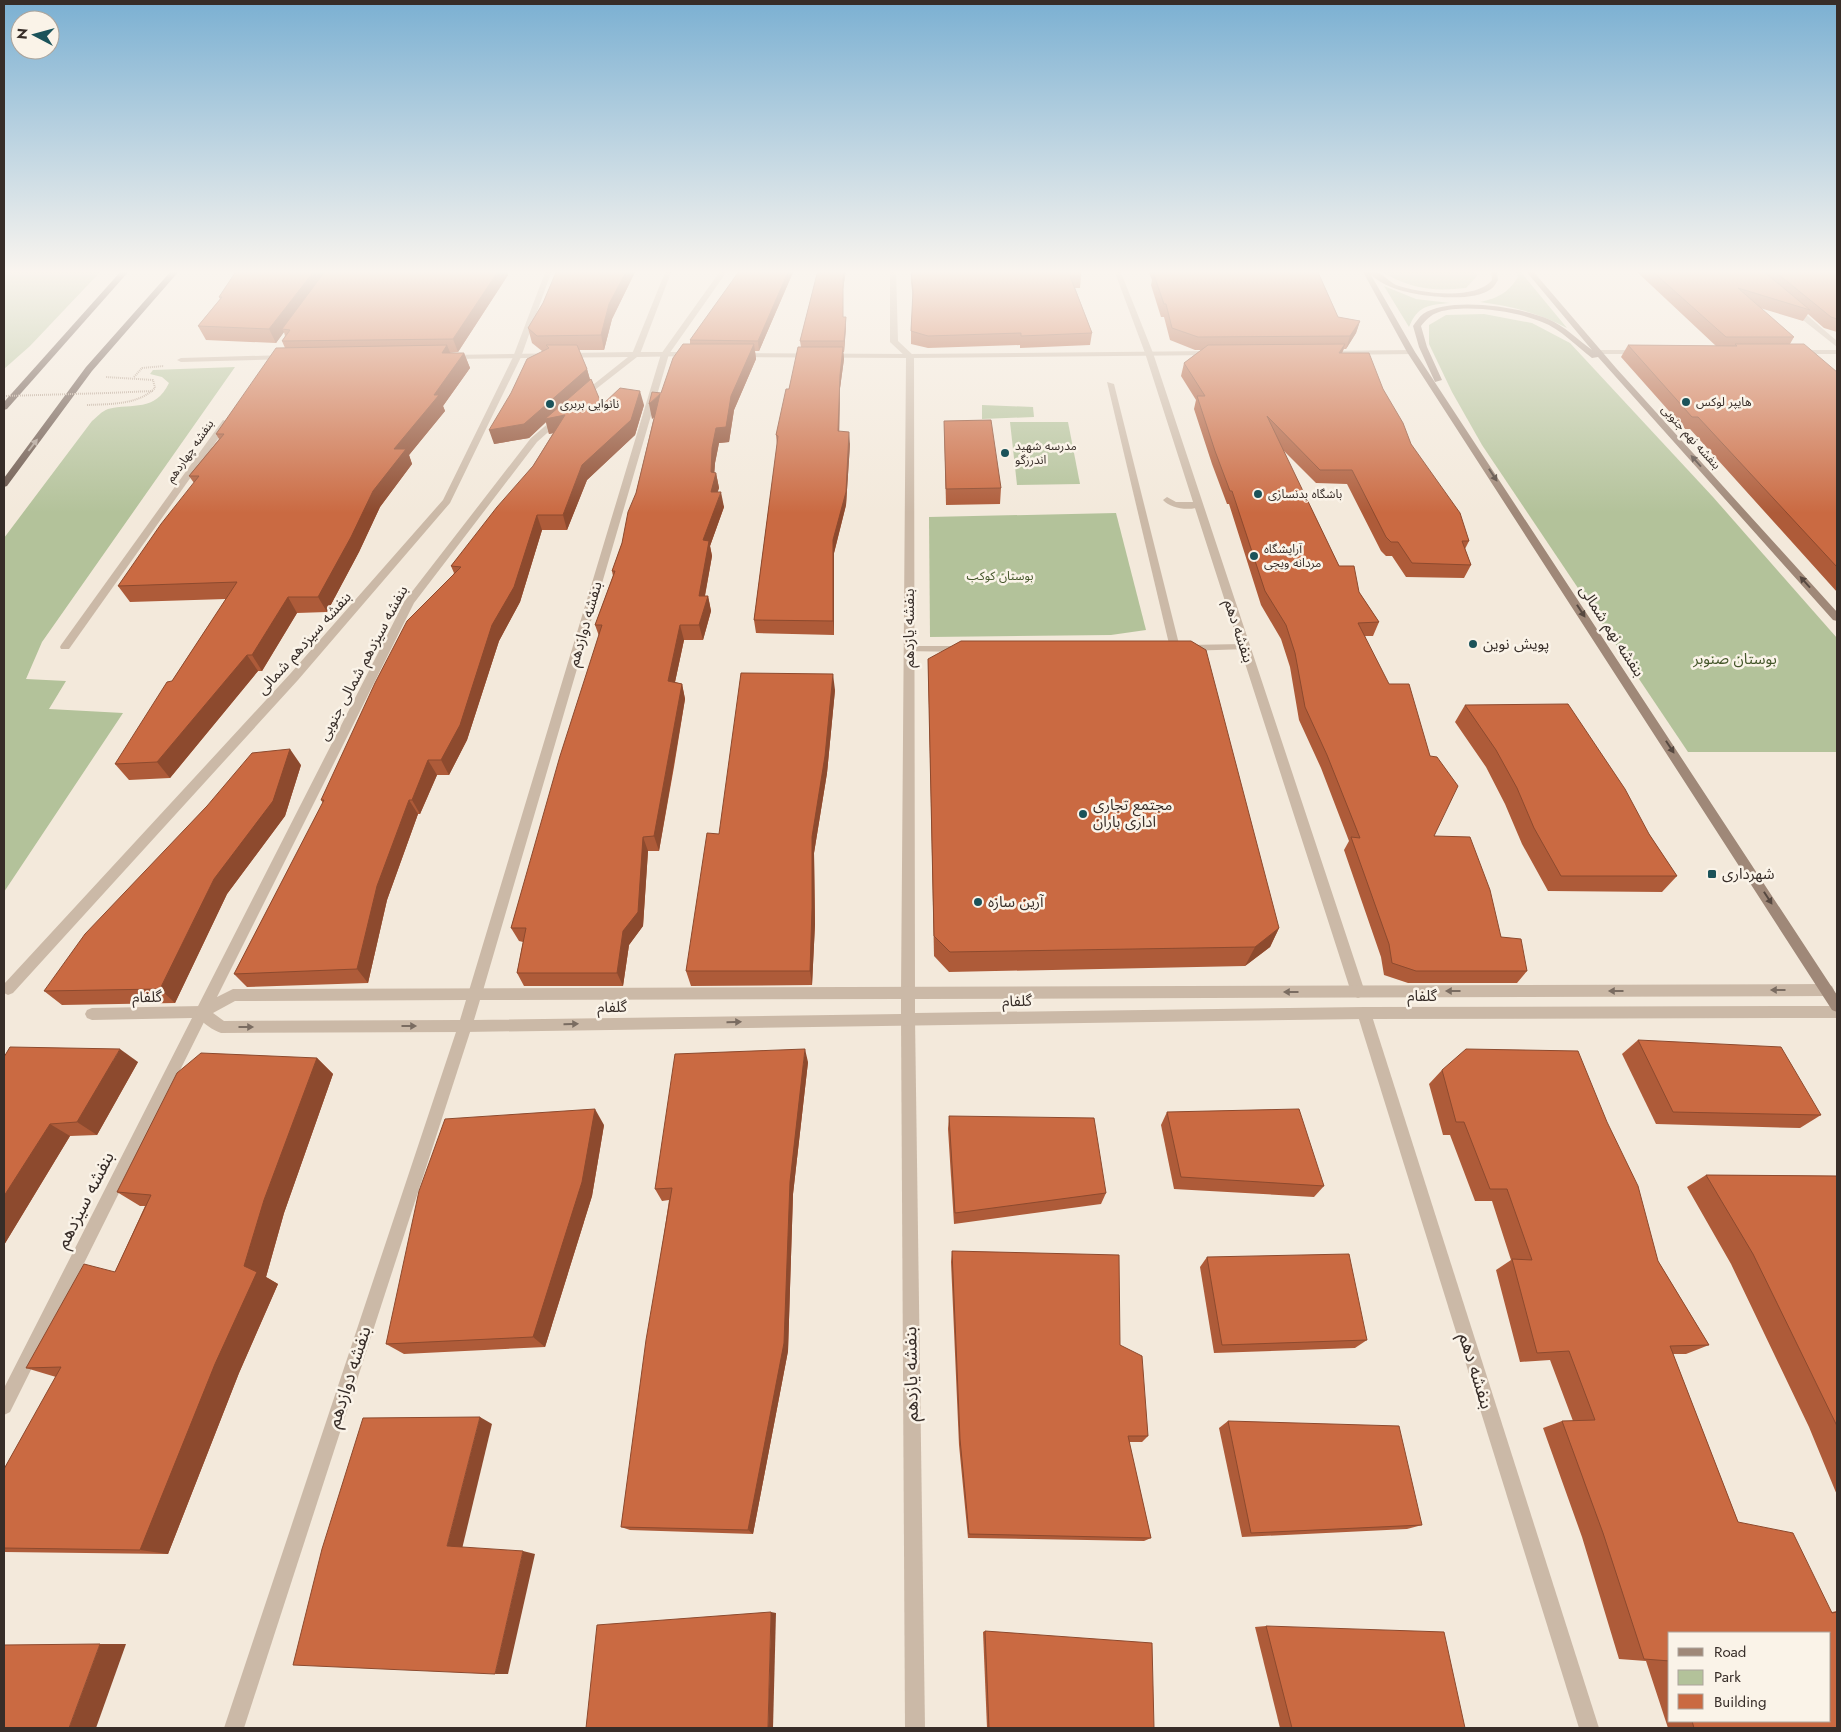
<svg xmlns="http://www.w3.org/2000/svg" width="1841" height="1732" viewBox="0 0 1841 1732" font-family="Jost,'Noto Sans Arabic',sans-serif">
<rect width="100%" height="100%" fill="#f3e9db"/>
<g fill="#b3c29a">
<path d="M4 270H102L30 346 4 369Z"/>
<path d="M1378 270H1476L1477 276 1466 288C1429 292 1410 288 1378 270Z"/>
<path d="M1515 270H1519L1567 328C1539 313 1511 306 1480 302 1498 298 1508 293 1518 277Z"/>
<path d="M1384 286 1416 299 1450 303C1429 305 1418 305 1409 327Z"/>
<path d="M1484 314 1532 323 1570 343 1713 497 1837 638V752H1688L1482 445 1452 392 1429 344V325L1446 315Z"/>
<path d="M235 367 42 642 26 679 66 681 49 709 123 713 4 892V538L92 421C97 417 102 411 108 409 133 403 155 412 169 383L162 377 150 374 153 370Z"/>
<path d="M982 405 1033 407 1034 417 982 419Z"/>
<path d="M1010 422H1068L1080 484 1017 485Z"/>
<path d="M1116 513 1146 630 1111 635 930 637 929 517Z"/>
</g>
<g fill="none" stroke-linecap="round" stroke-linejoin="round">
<g stroke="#b7a391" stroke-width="2" stroke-dasharray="1 1" stroke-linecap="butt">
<path d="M134 377 142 368 164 366"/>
<path d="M108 393 153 391"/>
<path d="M87 405C110 404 138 405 155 388L153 380 106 377"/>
</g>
<g fill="#cbb9a7" fill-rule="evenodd">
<path d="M1107 382 1114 384 1180 648 1175 651 1170 648Z"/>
<path d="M1167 497 1176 502H1198L1203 505C1192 512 1171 509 1163 500Z"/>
<path d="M1244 644 1249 647 1248 649 1186 651 1181 648 1186 645Z"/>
<path d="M909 646H961L966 649 961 652 905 651 904 649 905 647Z"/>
</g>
<g fill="#cbb9a7" fill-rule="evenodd">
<path d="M546 270H552L521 357 450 503 298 680 13 993 8 995 4 993V984L290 674 443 500 513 357Z"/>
<path d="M666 270H672L640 354 633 356 632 354Z"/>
<path d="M721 270H728L669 354 482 994 480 998 475 1000 470 998 468 994 661 354Z"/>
<path d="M890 270H896L898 341 914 356 915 993 913 997 908 999 903 997 901 993 906 357 890 342Z"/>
<path d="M1114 270H1120L1153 353 1365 992 1363 996 1358 998 1353 996 1351 992 1145 353Z"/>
<path d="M1789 305H1795L1837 341V347L1789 309Z"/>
<path d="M223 420 230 422 69 649H61L60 647 61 645Z"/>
<path d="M202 1006 207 1008 209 1012 207 1016 10 1412 4 1415V1388L192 1018 92 1020 87 1018 85 1014 87 1010 92 1008Z"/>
<path d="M1364 1007 1369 1009 1371 1013 1599 1728H1579L1357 1013 1359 1009Z"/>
<path d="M908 1013 913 1015 915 1019 925 1728H905L901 1019 903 1015Z"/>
<path d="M465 1020 470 1022 472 1026 244 1728H224L458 1026 460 1022Z"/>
</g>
<g fill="#cbb9a7" fill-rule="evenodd">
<path d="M1411 350 1415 352 1414 354 1326 355 1322 353 1326 351Z"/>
<path d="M1594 350H1640L1644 352 1640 354H1597L1593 352Z"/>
<path d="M1794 350H1837V354H1797L1793 352Z"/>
<path d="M1213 351H1216V355L910 358 738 357 734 355 738 353 910 354Z"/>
<path d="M633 352H691L695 354 691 356 637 357 582 400H579V396L628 357 448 359 444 357 448 355Z"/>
<path d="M286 355H289V359L181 362 177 360 181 358Z"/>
<path d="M557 416 564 418 537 442 414 603 217 997 233 989 1827 984 1832 986 1834 990 1832 994 1827 996 915 999V1013L1364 1007 1837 1006V1018L1364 1019 465 1032 221 1033C212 1030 199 1021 195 1012L404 602 531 438ZM901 999V1014L474 1020 480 1000ZM466 1000 460 1020 224 1021 213 1013 235 1001Z"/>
</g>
<g fill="#9f8878" fill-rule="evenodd">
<path d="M1362 270C1365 270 1370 269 1373 270 1381 272 1388 281 1396 285 1418 293 1476 301 1492 280L1491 270H1497L1498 280C1496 283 1494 287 1491 289 1472 304 1412 296 1391 287 1383 284 1377 280 1371 275L1415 352 1837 995V1012L1832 1010 1407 352Z"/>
<path d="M1525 270H1532L1616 368 1837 612V621L1833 620 1598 357 1592 358C1576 346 1561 329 1542 322 1517 311 1465 304 1439 312 1430 315 1426 320 1421 326L1427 347 1442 380 1435 382 1419 347 1413 326C1416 322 1419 317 1423 314 1450 296 1520 307 1548 319 1565 326 1578 340 1592 350Z"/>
</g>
<g fill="#6a564b" fill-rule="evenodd">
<path d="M122 270H130L7 409 4 410V402Z"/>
<path d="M172 270H180L92 371 7 486 4 487V478L86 367Z"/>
</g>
<path stroke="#b7a391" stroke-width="2" stroke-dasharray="1 1" stroke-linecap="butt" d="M4 396 108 393"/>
</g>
<g fill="#ae5b39" fill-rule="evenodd">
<path d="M237 270H506L508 275 458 352 450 353H464L470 368 443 406 445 411 409 455 412 464 380 507 359 552 327 612 297 613 262 671H258L170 778 129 780 115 764 172 681 226 599 130 602 118 586 194 483 189 476 219 439 216 434 285 348 282 341 285 336 284 332 276 343 206 340 198 326 220 299 219 297Z"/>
<path d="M557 270H636L612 319 604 350H579L587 369 590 380 602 405H644L635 435 587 480 567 530H542L520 602 499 641 467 740 449 775H437L420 814H418L387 900 368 983 247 987 234 974 323 803 321 800 454 573 451 566 533 466 553 433 549 434 546 422 529 438 494 444 542 351 532 343 528 328 543 303Z"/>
<path d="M794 270 759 351H755L756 359 734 410 729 442 719 443 715 463 714 472 716 473 719 488 717 492 724 507 710 546 712 556 705 596H708L711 611 703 640H684L675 682 682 684 685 699 674 767 659 851H648L643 926 629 945 623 986H524L517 973 523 942 519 941 511 928 599 636 595 625 613 576 612 571 622 543 636 493 654 417 652 419 661 393 690 344V340Z"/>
<path d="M818 270H846L843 289V317H846V327L844 352H843L844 359 840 388 839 431 850 444 846 505 834 553V635L756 633 754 620 777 445 776 435 789 389 801 347 800 341Z"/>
<path d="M911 270 1081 276 1080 288H1075L1092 333 1090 345 1020 348V345L928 348 911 344V331L913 299 911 282Z"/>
<path d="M1148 270H1317L1338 317 1360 321 1356 333 1346 349H1344L1342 353 1383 389 1411 444 1469 541 1465 549 1471 565 1464 578 1406 577 1392 556H1386L1381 551 1347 484 1316 483 1283 450 1339 566 1359 592 1379 622 1373 636H1365L1434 836 1501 937 1527 971 1517 983H1408L1384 975 1381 957 1344 850 1349 841 1321 768 1299 720 1290 667 1281 639 1261 605 1229 504H1227L1212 464 1194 409 1196 400 1181 376 1184 363 1201 350H1195L1170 340 1164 317H1161L1151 285 1152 280Z"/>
<path d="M1635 270H1837V332L1824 328 1808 314 1803 321 1760 308 1794 337 1790 344 1837 372V592L1690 429H1685L1621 357 1628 345 1716 346Z"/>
<path d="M944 421 1001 488 1000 504 946 505Z"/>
<path d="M928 659 1279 928 1270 947 1245 966 949 972 934 956Z"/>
<path d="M835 690 827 773 814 853 815 924 812 985 691 986 686 971 719 834Z"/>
<path d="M1465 705 1649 834 1677 876 1662 892 1548 891 1522 844 1505 804 1486 767 1455 722Z"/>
<path d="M301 765 285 816 227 894 175 1003 62 1005 44 991 207 806Z"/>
<path d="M1638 1040 1821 1115 1800 1128 1656 1124 1622 1054Z"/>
<path d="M4 1057 138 1062 97 1135 70 1136 4 1245Z"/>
<path d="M317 1058 333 1074 284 1213 266 1277 278 1284 239 1373 168 1554 4 1552V1469L56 1377 26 1368 115 1272 145 1206H140L117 1192Z"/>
<path d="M808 1062 793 1194 788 1351 753 1534 630 1530 621 1527 669 1200 662 1201 655 1189Z"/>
<path d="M1442 1070 1658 1261 1709 1345 1686 1354H1673L1738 1522 1832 1612 1837 1611V1728H1668L1646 1661 1619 1659 1582 1537 1543 1428 1562 1421H1573L1550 1360 1520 1362 1496 1270 1511 1260 1492 1201H1475L1450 1135H1443L1429 1084ZM1670 1633 1830 1721H1670Z"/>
<path d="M1167 1112 1324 1186 1314 1197 1174 1189 1161 1125Z"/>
<path d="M949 1116 1106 1193 1101 1204 954 1224 948 1129Z"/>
<path d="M604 1125 592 1196 545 1347 404 1354 386 1344Z"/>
<path d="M1706 1175 1837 1176V1495L1809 1427 1731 1264 1687 1187Z"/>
<path d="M952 1251 1120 1345 1148 1436 1142 1442H1129L1151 1538 1144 1541 968 1538 959 1445 951 1262Z"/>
<path d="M1207 1257 1367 1340 1355 1348 1214 1353 1200 1267Z"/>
<path d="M1228 1421 1422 1525 1407 1529 1242 1537 1219 1428Z"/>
<path d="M1266 1626 1465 1728H1280L1255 1627Z"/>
<path d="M985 1631 1154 1728H987L983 1632Z"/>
</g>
<g fill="#8d4a2e">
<path d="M315 270H331L282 329 284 332 276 343 269 329Z"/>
<path d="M496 270H506L508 275 458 352 453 339Z"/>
<path d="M627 270H636L612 319 604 350 601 335 609 304Z"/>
<path d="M789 270H794L759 351 758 341Z"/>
<path d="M844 270H846L843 289V327V279Z"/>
<path d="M846 317V327L844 352V341Z"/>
<path d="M1360 321 1356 333 1346 349 1350 336Z"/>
<path d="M754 344 756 359 734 410 729 442 719 443 715 463 714 481 716 473 719 488 713 507 711 492V472L712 448 716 428Z"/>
<path d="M1345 344 1341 356 1339 353Z"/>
<path d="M447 345 453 360 442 353Z"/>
<path d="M843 347 844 359 840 388 839 444 838 431 840 375Z"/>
<path d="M464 353 470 368 443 406 445 411 409 455 412 464 380 507 359 552 327 612 318 597 394 449Z"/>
<path d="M587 369 591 383 565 415 569 430 549 434 546 422 529 438 494 444 489 430Z"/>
<path d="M640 391 644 405 635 435 587 480 567 530 563 515 582 465Z"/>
<path d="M660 394 663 409 652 419 649 404Z"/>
<path d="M849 432 850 444 846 505 834 553V635L833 621V540Z"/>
<path d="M721 492 724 507 710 546 712 556 702 611 699 596 703 540Z"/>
<path d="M537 515 542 530 520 602 499 641 467 740 449 775 441 760 492 625Z"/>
<path d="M708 596 711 611 703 640 699 625Z"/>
<path d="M288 597 297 613 262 671 252 655Z"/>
<path d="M680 625 684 640 672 696 668 681Z"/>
<path d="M247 655 258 671 170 778 157 762Z"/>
<path d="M833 674 835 690 827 773 814 853 815 924 812 985 810 971 812 837Z"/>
<path d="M682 684 685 699 659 851 654 836Z"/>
<path d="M290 749 301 765 285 816 227 894 175 1003 160 989 214 879Z"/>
<path d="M428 760 437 775 420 814 412 800Z"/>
<path d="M409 800 418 814 387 900 368 983 357 969 377 886Z"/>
<path d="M643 837 648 851 643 926 629 945 623 986 617 973 623 931Z"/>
<path d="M1279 928 1270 947 1245 966 1255 947Z"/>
<path d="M120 1049 138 1062 97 1135 77 1122Z"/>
<path d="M805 1049 808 1062 793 1194 788 1351 753 1534 748 1530Z"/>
<path d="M317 1058 333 1074 284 1213 266 1277 278 1284 239 1373 168 1554 140 1550 244 1266 264 1200Z"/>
<path d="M595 1109 604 1125 592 1196 545 1347 533 1337Z"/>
<path d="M50 1124 70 1136 4 1245V1196Z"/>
<path d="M480 1417 492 1424 462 1549 447 1546Z"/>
<path d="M523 1551 535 1554 508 1674H495Z"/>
<path d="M771 1612 776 1613 773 1728H768Z"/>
<path d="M100 1644H126L96 1728H69Z"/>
</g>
<g fill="#ca6a42" stroke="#8d4a2e">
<path d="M237 270H315L269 329 198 326 222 297H219Z"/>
<path d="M326 270H499L453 339 282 341 290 330 282 329Z"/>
<path d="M557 270H627L609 304 601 335 537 336 528 328 543 303Z"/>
<path d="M740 270H789L758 341 690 340Z"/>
<path d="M818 270H844L843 279V317H846L844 341H800Z"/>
<path d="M911 270H1079L1081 276H1070L1092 333 1021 336V333L928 336 911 331 913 291Z"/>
<path d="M1155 270H1317L1338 317 1360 321 1350 336 1198 337 1172 328 1166 304H1164L1153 272H1156Z"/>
<path d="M1651 270H1762L1810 310 1738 288 1794 337H1726Z"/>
<path d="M1773 270H1837V319L1831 317Z"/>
<path d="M683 344H754L731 396 726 427 716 428 712 448 711 472 716 473 711 492H721L703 540 709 541 699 596H708L699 625H680L668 681 682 684 654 836 643 837 638 912 623 931 617 973H517L526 928H511L560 756 602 625H595L615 571H612L622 543 628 512 636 493 660 394 649 404 652 392 661 393 673 358Z"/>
<path d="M1345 344 1339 353H1369L1383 389 1403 423 1411 444 1460 513 1469 541H1462L1471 565 1412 563 1398 542H1391L1386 537 1352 470H1320L1267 416 1339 566H1354L1359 592 1379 622 1358 623 1389 684H1409L1430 756 1437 757 1458 786 1434 836 1470 837 1490 890 1501 937 1521 939 1527 971H1416L1392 963 1389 944 1351 837 1360 838 1327 755 1305 707 1295 653 1286 625 1265 591 1232 491H1230L1215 451 1197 396H1205L1184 363 1208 345Z"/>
<path d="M1735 344H1804L1837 372V567L1698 417H1692L1628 345 1737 346Z"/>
<path d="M447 345 442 353H464L434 395H439L394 449H406L373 491 351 537 318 597H288L252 655H247L157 762 115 764 167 682 172 681 237 582 118 586 161 524 199 476H189L224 434H216L276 348Z"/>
<path d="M546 345H577L587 369 524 424 489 430 511 393 527 359 549 348Z"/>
<path d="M798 347H843L840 375 838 431 849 432 846 492 833 540V621L754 620 778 436 776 435 786 389H789Z"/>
<path d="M591 379 602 405 620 388 640 391 631 420 582 465 563 515H537L514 587 492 625 460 725 441 760H428L412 800H409L377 886 357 969 234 974 324 800H321L375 683 407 621 461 567 451 566 497 507 533 466 565 415 545 419Z"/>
<path d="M991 420 1001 488 946 489 944 421Z"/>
<path d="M961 641H1191L1206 650 1279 928 1255 947 950 952 934 936 928 659Z"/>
<path d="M741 673 833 674 825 756 812 837V908L810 971H686L707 833 719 834Z"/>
<path d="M1568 704 1625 789 1649 834 1677 876H1561L1534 828 1517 788 1496 750 1465 705Z"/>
<path d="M290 749 273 801 214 879 160 989 44 991 85 934 207 806 252 753Z"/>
<path d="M1638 1040 1781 1047 1821 1115 1673 1112Z"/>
<path d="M10 1047 120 1049 77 1122 50 1124 4 1196V1057Z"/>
<path d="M805 1049 790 1182 784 1343 748 1530 621 1527 646 1340 672 1188 655 1189 675 1054Z"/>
<path d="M1466 1049 1578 1051 1607 1122 1638 1186 1658 1261 1709 1345 1670 1346 1738 1522 1793 1533 1832 1613 1837 1612V1728H1694L1692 1721H1830V1633H1670V1661L1644 1659 1603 1533 1562 1421 1595 1420 1569 1351 1537 1353 1512 1259 1532 1260 1507 1189H1490L1464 1122H1456L1442 1070Z"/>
<path d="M201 1053 317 1058 264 1200 244 1266 257 1272 215 1364 140 1550 4 1548V1469L61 1367 26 1368 84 1264 115 1272 151 1195 117 1192 177 1073Z"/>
<path d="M595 1109 582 1182 533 1337 386 1344 419 1191 445 1119Z"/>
<path d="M1299 1109 1324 1186 1181 1177 1167 1112Z"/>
<path d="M949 1116 1094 1118 1106 1193 955 1213Z"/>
<path d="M1706 1175 1837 1176V1426L1753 1254Z"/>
<path d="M952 1251 1119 1255 1120 1345 1142 1356 1148 1436H1128L1151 1538 969 1534 960 1439Z"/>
<path d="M1349 1254 1367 1340 1222 1345 1207 1257Z"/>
<path d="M480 1417 447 1546 523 1551 495 1674 293 1665 322 1549 363 1418Z"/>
<path d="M1228 1421 1399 1426 1422 1525 1251 1533Z"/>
<path d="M771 1612 768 1728H586L597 1625Z"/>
<path d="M1266 1626 1444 1632 1465 1728H1292Z"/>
<path d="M985 1631 1152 1643 1154 1728H989Z"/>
<path d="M100 1644 69 1728H4V1645Z"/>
</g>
<defs><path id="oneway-solid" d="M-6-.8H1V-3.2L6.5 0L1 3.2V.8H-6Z" transform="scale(1.25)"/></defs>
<use fill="#ab9d92" href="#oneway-solid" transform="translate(33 445) rotate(-53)"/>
<g fill="#564840">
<use href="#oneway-solid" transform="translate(1696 461) rotate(-132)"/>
<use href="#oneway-solid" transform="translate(1493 475) rotate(57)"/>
<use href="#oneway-solid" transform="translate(1805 582) rotate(-132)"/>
<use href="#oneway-solid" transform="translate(1581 611) rotate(57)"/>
<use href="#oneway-solid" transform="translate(1670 747) rotate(57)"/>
<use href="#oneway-solid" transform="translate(1768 898) rotate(57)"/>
</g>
<g fill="#7a6c61">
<use href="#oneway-solid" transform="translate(1778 990) rotate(180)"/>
<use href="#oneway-solid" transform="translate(1453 991) rotate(180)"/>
<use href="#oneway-solid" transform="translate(1616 991) rotate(180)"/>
<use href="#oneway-solid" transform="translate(1291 992) rotate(-180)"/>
<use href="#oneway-solid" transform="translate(734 1022) rotate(-1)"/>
<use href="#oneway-solid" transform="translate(571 1024) rotate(-1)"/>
<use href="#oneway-solid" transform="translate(409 1026)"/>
<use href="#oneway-solid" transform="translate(246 1027)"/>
</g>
<linearGradient id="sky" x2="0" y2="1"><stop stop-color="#7bb0d2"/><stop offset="0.53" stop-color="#faf5ef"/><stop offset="1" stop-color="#faf5ef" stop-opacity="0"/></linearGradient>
<rect width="1841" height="513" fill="url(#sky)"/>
<g fill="#1b535a" stroke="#faf3e8" stroke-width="2">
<circle cx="1686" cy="402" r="5"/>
<circle cx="550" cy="404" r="5"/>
<circle cx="1005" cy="453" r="5"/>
<circle cx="1258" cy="494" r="5"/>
<circle cx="1254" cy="556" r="5"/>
<circle cx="1473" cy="644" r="5"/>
<circle cx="1083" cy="814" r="5"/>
<rect x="1707" y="869" width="10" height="10" rx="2.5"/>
<circle cx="978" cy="902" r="5"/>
</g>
<g text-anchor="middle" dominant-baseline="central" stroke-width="5" stroke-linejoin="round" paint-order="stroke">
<g font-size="12" fill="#372d28" stroke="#faf3e8" text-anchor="start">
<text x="1696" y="402">هایپر لوکس</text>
<text x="560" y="404">نانوایی بربری</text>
<text x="1015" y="446">مدرسه شهید<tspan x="1015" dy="14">اندرزگو</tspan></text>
<text x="1268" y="494">باشگاه بدنسازی</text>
<text x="1264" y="549">آرایشگاه<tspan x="1264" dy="14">مردانه ویجی</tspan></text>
</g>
<g font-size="12" fill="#372d28" stroke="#faf3e8">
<text transform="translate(1691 437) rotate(48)">بنفشه نهم جنوبی</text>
<text transform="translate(190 451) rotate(-55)">بنفشه چهاردهم</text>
</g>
<g font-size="12" fill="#44562a" stroke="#faf3e8">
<text x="1000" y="576">بوستان کوکب</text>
</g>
<g font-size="15" fill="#372d28" stroke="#faf3e8">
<text transform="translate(585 624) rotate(-74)">بنفشه دوازدهم</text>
<text transform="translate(909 628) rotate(-90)">بنفشه یازدهم</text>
<text transform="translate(1239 631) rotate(72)">بنفشه دهم</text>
<text transform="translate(1612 631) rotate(57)">بنفشه نهم شمالی</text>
<text transform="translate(304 643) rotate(-48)">بنفشه سیزدهم شمالی</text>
<text transform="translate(363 663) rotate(-62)">بنفشه سیزدهم شمالی جنوبی</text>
<text x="1422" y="996">گلفام</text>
<text transform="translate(147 997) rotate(-1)">گلفام</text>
<text transform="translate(1017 1001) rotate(-1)">گلفام</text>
<text transform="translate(612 1007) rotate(-1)">گلفام</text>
</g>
<g font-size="15" fill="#372d28" stroke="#faf3e8" text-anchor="start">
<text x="1483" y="644">پویش نوین</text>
<text x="1093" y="805">مجتمع تجاری<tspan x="1093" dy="17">اداری باران</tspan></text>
<text x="1722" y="874">شهرداری</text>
<text x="988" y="902">آرین سازه</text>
</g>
<g font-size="15" fill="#44562a" stroke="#faf3e8">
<text x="1735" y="659">بوستان صنوبر</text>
</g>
<g font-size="18" fill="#372d28" stroke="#faf3e8">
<text transform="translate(85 1200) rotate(-63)">بنفشه سیزدهم</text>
<text transform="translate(1476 1371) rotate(73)">بنفشه دهم</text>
<text transform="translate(911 1374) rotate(-91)">بنفشه یازدهم</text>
<text transform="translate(349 1377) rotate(-72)">بنفشه دوازدهم</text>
</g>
</g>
<rect width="1841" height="1732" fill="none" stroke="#372d28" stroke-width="10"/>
<rect x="1668" y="1632" width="162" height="90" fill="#faf3e8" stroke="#aca49b"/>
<rect x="1678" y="1648" width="25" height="8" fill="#9f8878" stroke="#aca49b"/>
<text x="1714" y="1657" font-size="15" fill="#372d28">Road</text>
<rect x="1678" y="1670" width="25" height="15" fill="#b3c29a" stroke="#aca49b"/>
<text x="1714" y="1682" font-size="15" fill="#372d28">Park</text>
<rect x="1678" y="1694" width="25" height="15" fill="#ca6a42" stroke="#aca49b"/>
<text x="1714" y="1707" font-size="15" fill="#372d28">Building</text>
<g transform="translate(35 35) rotate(276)"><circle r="24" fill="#faf3e8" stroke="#aca49b"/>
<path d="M0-4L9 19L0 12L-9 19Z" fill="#1b535a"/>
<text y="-8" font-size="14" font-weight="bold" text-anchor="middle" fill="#372d28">N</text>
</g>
</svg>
